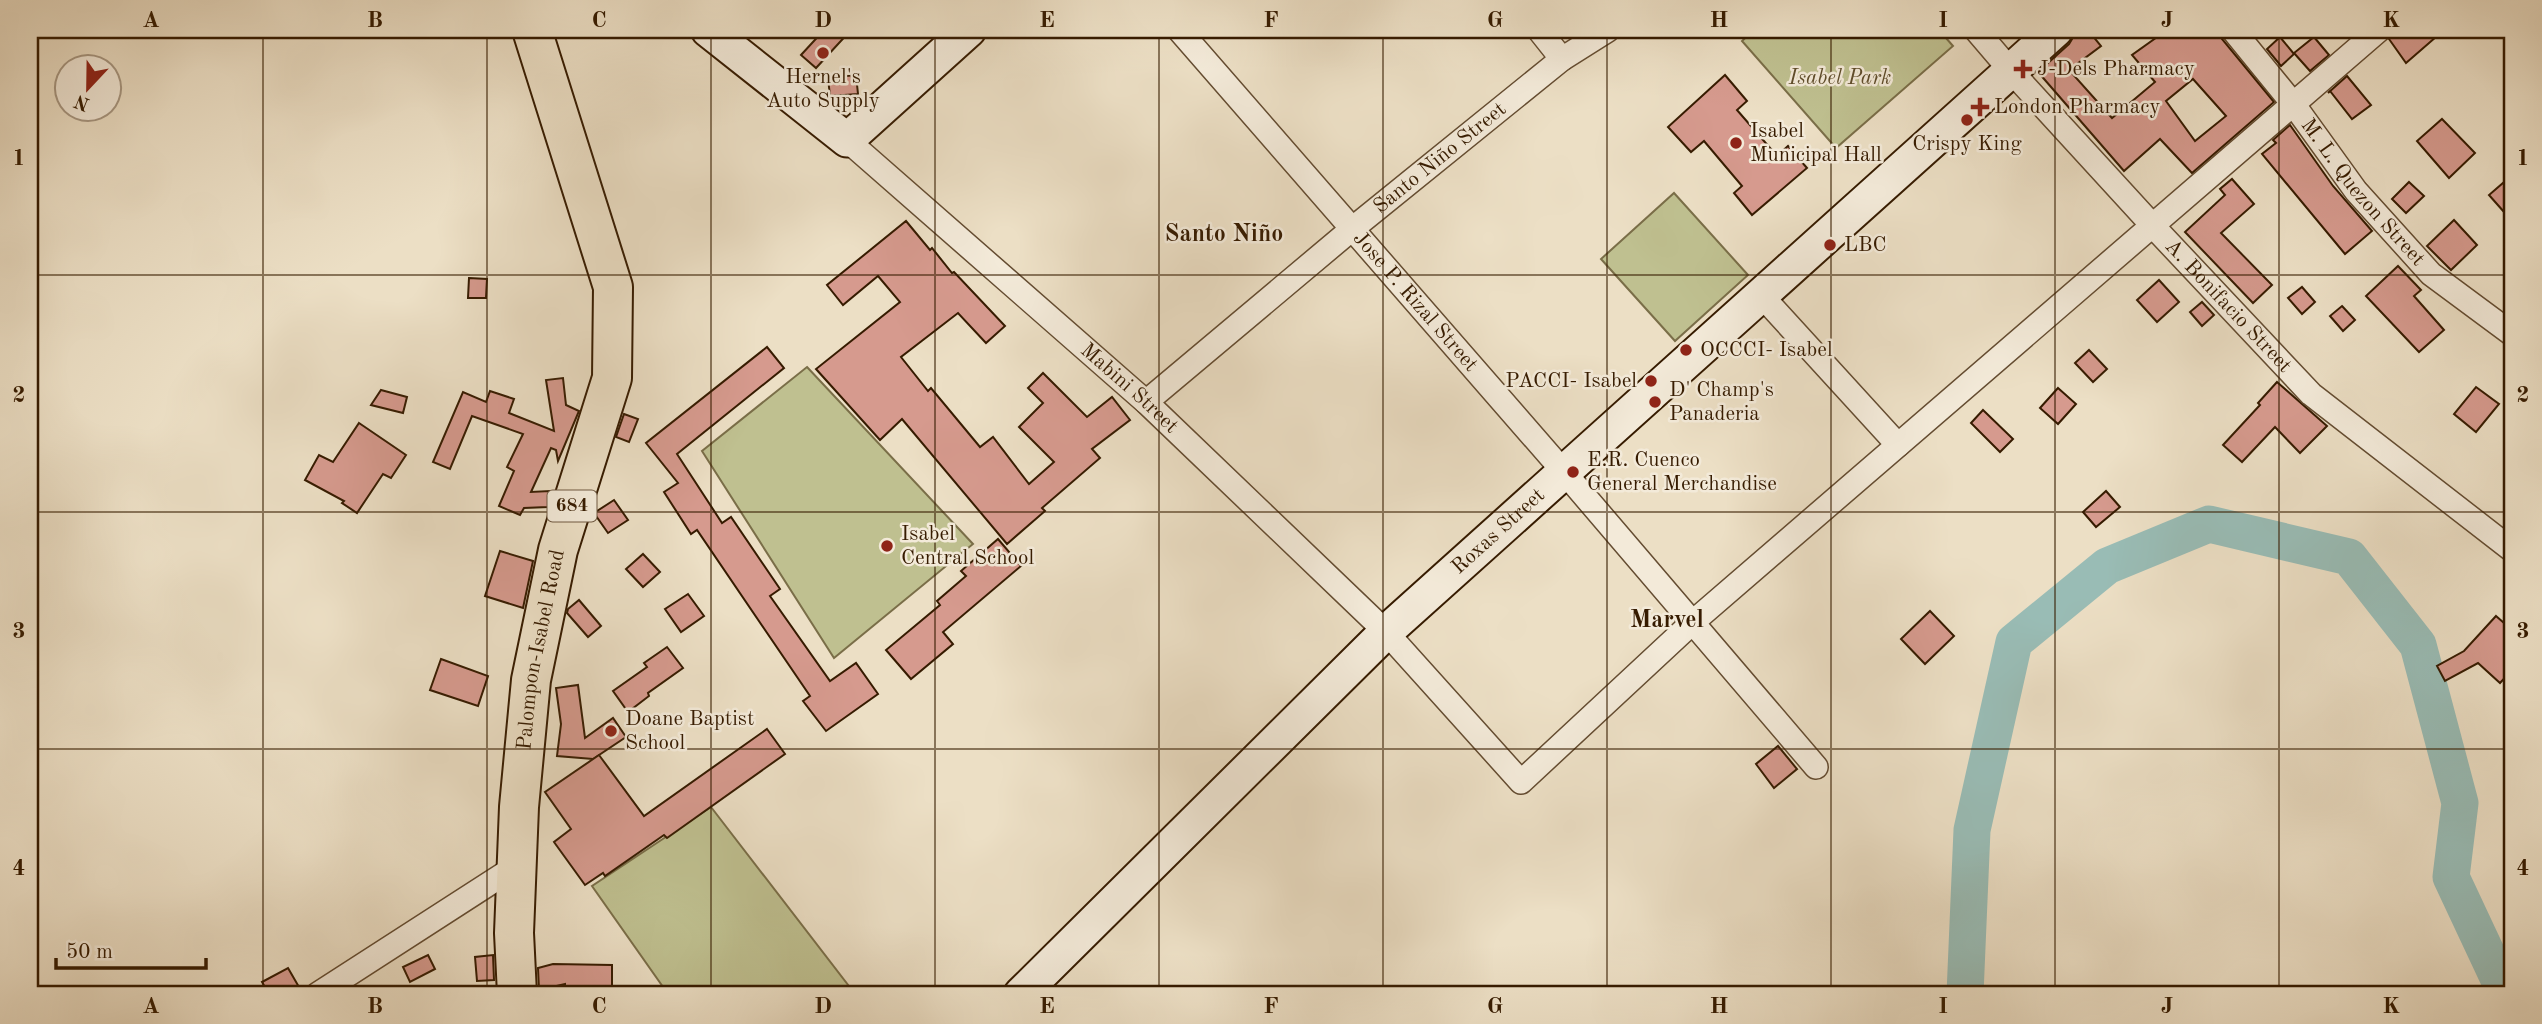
<svg xmlns="http://www.w3.org/2000/svg" width="2542" height="1024" viewBox="0 0 2542 1024" font-family="'Old Standard TT',serif">
<rect width="100%" height="100%" fill="#ecdfc5"/>
<filter id="stains"><feTurbulence type="fractalNoise" baseFrequency=".00286" numOctaves="4"/><feColorMatrix values="0 0 0 0 .2 0 0 0 0 .09 0 0 0 0 .02 0 0 0 .5 -.17"/></filter>
<radialGradient id="worn" r=".72"><stop offset=".6" stop-color="#630" stop-opacity="0"/><stop offset="1" stop-color="#630" stop-opacity=".3"/></radialGradient>
<g fill="#bfc090" stroke="#7a6e48" stroke-width="2">
<path d="M1754 30H1939L1953 46 1836 148 1742 41Z"/>
<path d="M1674 193 1748 275 1675 341 1601 259Z"/>
<path d="M807 367 973 544 834 658 702 451Z"/>
<path d="M711 807 855 994H668L592 886Z"/>
</g>
<g fill="none" stroke-linecap="round" stroke-linejoin="round">
<path stroke="#99bcb5" stroke-width="37" d="M1965 994 1972 830 2014 642 2107 566 2209 524 2349 557 2418 645 2460 803 2451 877 2503 988 2510 994"/>
</g>
<g fill="#d69a8e" stroke="#361b00" stroke-width="2" fill-rule="evenodd">
<path d="M824 30H851L816 68 801 55Z"/>
<path d="M2080 30H2088L2101 46 2069 70 2112 118 2155 82 2132 55 2167 30H2219L2222 39 2274 102 2192 173 2160 139 2124 171 2038 72 2069 44 2075 34ZM2193 79 2226 116 2195 141 2166 101Z"/>
<path d="M2393 30H2444L2406 63 2389 39Z"/>
<path d="M2280 37 2294 54 2281 66 2267 49Z"/>
<path d="M2314 37 2329 55 2310 71 2294 53Z"/>
<path d="M856 75 858 94 830 96 828 78Z"/>
<path d="M1725 75 1747 101 1737 110 1777 156 1788 146 1807 168 1752 215 1734 193 1742 186 1704 141 1691 152 1668 127Z"/>
<path d="M2347 76 2371 105 2352 119 2330 91 2328 93Z"/>
<path d="M2442 119 2475 153 2449 178 2417 141Z"/>
<path d="M2290 125 2333 186 2372 231 2345 254 2262 154 2276 143 2273 140Z"/>
<path d="M2232 179 2254 204 2221 233 2272 285 2253 303 2185 232 2225 195 2220 189Z"/>
<path d="M2409 182 2424 196 2406 213 2392 199Z"/>
<path d="M2503 183 2512 193V221L2489 195Z"/>
<path d="M2454 220 2477 245 2451 270 2427 246Z"/>
<path d="M906 221 930 250 932 248 952 273 954 272 1005 326 986 343 958 313 901 357 928 391 931 388 980 447 993 437 1029 484 1054 462 1019 427 1043 403 1028 388 1043 373 1087 417 1112 397 1130 420 1092 449 1100 458 1042 508 1045 511 1007 544 902 419 880 440 816 369 900 302 878 276 843 305 827 285Z"/>
<path d="M2398 266 2421 290 2414 296 2444 330 2419 352 2366 296Z"/>
<path d="M469 278 487 279 486 298H468Z"/>
<path d="M2159 280 2179 302 2157 322 2137 300Z"/>
<path d="M2302 287 2315 302 2302 314 2288 298Z"/>
<path d="M2202 302 2214 315 2202 326 2190 312Z"/>
<path d="M2342 306 2355 320 2343 331 2330 316Z"/>
<path d="M767 347 784 368 677 454 722 523 731 517 780 589 770 596 830 681 856 663 878 694 826 731 803 701 810 696 697 530 691 534 664 492 678 483 646 443Z"/>
<path d="M2089 350 2107 369 2093 382 2075 363Z"/>
<path d="M563 378 566 405 579 411 558 461 556 450 551 448 531 492 550 491 548 507 524 508 520 515 499 506 514 471 507 467 523 434 472 416 450 469 433 462 463 392 486 402 490 391 514 399 509 413 554 431 546 380Z"/>
<path d="M2277 382 2327 426 2300 453 2275 427 2242 462 2223 445 2260 405 2258 403Z"/>
<path d="M2476 387 2499 404 2476 432 2454 414Z"/>
<path d="M2058 388 2076 404 2058 424 2040 408Z"/>
<path d="M381 390 407 397 403 413 371 405Z"/>
<path d="M1983 410 2013 439 2000 452 1971 423Z"/>
<path d="M624 414 638 419 629 442 616 437Z"/>
<path d="M359 423 406 455 391 478 383 474 357 513 342 503 344 501 305 480 319 455 333 462Z"/>
<path d="M2106 491 2120 507 2096 527 2083 512Z"/>
<path d="M614 500 628 520 608 533 594 513Z"/>
<path d="M998 539 1021 566 943 632 953 644 911 679 886 650 940 605 937 601 966 576 961 571Z"/>
<path d="M500 551 533 561 523 608 485 596Z"/>
<path d="M643 554 660 572 643 587 626 569Z"/>
<path d="M688 594 704 616 681 632 665 609Z"/>
<path d="M579 600 601 626 588 637 567 613 568 609Z"/>
<path d="M1930 611 1954 636 1925 664 1901 639Z"/>
<path d="M2496 616 2512 630V670L2500 683 2478 663 2445 681 2437 666 2464 651Z"/>
<path d="M667 647 683 668 648 693 649 696 628 712 613 691 647 667 644 663Z"/>
<path d="M441 659 488 676 478 706 430 690Z"/>
<path d="M578 685 585 738 613 718 626 737 593 759 557 756 561 724 556 688Z"/>
<path d="M767 729 785 754 667 838 664 835 605 876 603 873 585 885 554 842 571 829 545 792 599 755 644 816Z"/>
<path d="M1778 746 1797 769 1774 788 1756 764Z"/>
<path d="M428 955 435 969 410 982 403 967Z"/>
<path d="M493 955 494 980 477 981 475 957Z"/>
<path d="M553 964 612 965V991L565 990V984L539 990 538 968Z"/>
<path d="M288 968 303 994H269L262 982Z"/>
</g>
<g fill="none" stroke-linecap="round" stroke-linejoin="round">
<defs>
<g id="street">
<path id="s1" d="M1179 30 1564 472 1816 767"/>
<path d="M1539 30 1562 59"/>
<path id="s2" d="M1976 30 2011 71 2152 225 2311 394 2512 550"/>
<path id="s3" d="M2233 30 2294 105 2356 191 2431 274 2512 334"/>
<path id="s4" d="M847 140 1146 402 1386 632 1521 782 1693 622 2379 30"/>
<path d="M1761 295 1898 445"/>
<path id="s5" d="M1146 402 1352 229 1562 59 1608 30"/>
<path d="M318 994 518 865"/>
</g>
<g id="secondary">
<path d="M708 30 847 140 969 30"/>
<path id="s6" d="M1021 994 1386 632 2056 30"/>
</g>
<g id="highway">
<path id="s7" d="M517 994 514 933 519 807 531 680 558 550 612 378 613 287 532 30"/>
</g>
</defs>
<use href="#street" stroke="#644c31" stroke-width="26"/>
<use href="#secondary" stroke="#361b00" stroke-width="37"/>
<use href="#highway" stroke="#361b00" stroke-width="42"/>
<use href="#street" stroke="#f3ead9" stroke-width="23"/>
<use href="#secondary" stroke="#f3ead9" stroke-width="33"/>
<use href="#highway" stroke="#ecdfc5" stroke-width="38"/>
</g>
<path fill="none" stroke="#361b00" stroke-width="2" stroke-opacity="0.55" d="M263 30V994M487 30V994M711 30V994M935 30V994M1159 30V994M1383 30V994M1607 30V994M1831 30V994M2055 30V994M2279 30V994M30 275H2512M30 512H2512M30 749H2512"/>
<g fill="#8f2418" stroke="#f3ead9" stroke-width="2.5">
<circle cx="823" cy="53" r="7"/>
<path d="M2019.5 58.5h7v7h7v7h-7v7h-7v-7h-7v-7h7z"/>
<path d="M1976.5 96.5h7v7h7v7h-7v7h-7v-7h-7v-7h7z"/>
<circle cx="1967" cy="120" r="7"/>
<circle cx="1736" cy="143" r="7"/>
<circle cx="1830" cy="245" r="7"/>
<circle cx="1686" cy="350" r="7"/>
<circle cx="1651" cy="381" r="7"/>
<circle cx="1655" cy="402" r="7"/>
<circle cx="1573" cy="472" r="7"/>
<circle cx="887" cy="546" r="7"/>
<circle cx="611" cy="731" r="7"/>
</g>
<g text-anchor="middle" dominant-baseline="central" stroke-width="5" stroke-linejoin="round" paint-order="stroke">
<rect fill="#f3ead9" stroke="#6f5941" stroke-width="2" x="547.5" y="490.5" width="49" height="31" rx="5"/>
<g font-size="19" font-weight="bold" fill="#361b00">
<text x="572" y="506">684</text>
</g>
<g font-size="21" fill="#361b00" stroke="#f3ead9" text-anchor="start">
<text x="2037" y="69">J-Dels Pharmacy</text>
<text x="823" y="77" text-anchor="middle">Hernel's<tspan x="823" dy="24">Auto Supply</tspan></text>
<text x="1994" y="107">London Pharmacy</text>
<text x="1750" y="131">Isabel<tspan x="1750" dy="24">Municipal Hall</tspan></text>
<text x="1967" y="144" text-anchor="middle">Crispy King</text>
<text x="1844" y="245">LBC</text>
<text x="1700" y="350">OCCCI- Isabel</text>
<text x="1637" y="381" text-anchor="end">PACCI- Isabel</text>
<text x="1669" y="390">D' Champ's<tspan x="1669" dy="24">Panaderia</tspan></text>
<text x="1587" y="460">E.R. Cuenco<tspan x="1587" dy="24">General Merchandise</tspan></text>
<text x="901" y="534">Isabel<tspan x="901" dy="24">Central School</tspan></text>
<text x="625" y="719">Doane Baptist<tspan x="625" dy="24">School</tspan></text>
</g>
<g font-size="21" font-style="italic" fill="#5f4d2b" stroke="#f3ead9">
<text x="1840" y="78">Isabel Park</text>
</g>
<g font-size="21" fill="#361b00" stroke="#f3ead9">
<text stroke="none"><textPath href="#s5" startOffset="382">Santo Niño Street</textPath></text>
<text stroke="none"><textPath href="#s3" startOffset="208">M. L. Quezon Street</textPath></text>
<text stroke="none"><textPath href="#s1" startOffset="360">Jose P. Rizal Street</textPath></text>
<text stroke="none"><textPath href="#s2" startOffset="374">A. Bonifacio Street</textPath></text>
<text stroke="none"><textPath href="#s4" startOffset="376">Mabini Street</textPath></text>
<text stroke="none"><textPath href="#s6" startOffset="665">Roxas Street</textPath></text>
<text stroke="none"><textPath href="#s7" startOffset="346">Palompon-Isabel Road</textPath></text>
</g>
<g font-size="24" font-weight="bold" fill="#361b00" stroke="#f3ead9">
<text x="1224" y="235">Santo Niño</text>
<text x="1667" y="621">Marvel</text>
</g>
</g>
<rect width="2542" height="1024" fill="none" stroke="#ecdfc5" stroke-width="77"/>
<g transform="translate(88 88) rotate(202)"><circle r="33" fill="#f3ead9" stroke="#a79782" stroke-width="2"/>
<path d="M0-5L12 26L0 18L-12 26Z" fill="#8f2418"/>
<text y="-10" font-size="19" font-weight="bold" text-anchor="middle" fill="#361b00">N</text>
</g>
<path d="M56 958v10h150v-10" fill="none" stroke="#361b00" stroke-width="3.5"/>
<text x="66" y="958" font-size="21" fill="#361b00" stroke="#f3ead9" stroke-width="5" paint-order="stroke">50 m</text>
<rect x="38" y="38" width="2466" height="948" fill="none" stroke="#361b00" stroke-width="2.5"/>
<g font-size="23" text-anchor="middle" font-weight="bold" fill="#361b00">
<text x="151" y="27">A</text>
<text x="375" y="27">B</text>
<text x="599" y="27">C</text>
<text x="823" y="27">D</text>
<text x="1047" y="27">E</text>
<text x="1271" y="27">F</text>
<text x="1495" y="27">G</text>
<text x="1719" y="27">H</text>
<text x="1943" y="27">I</text>
<text x="2167" y="27">J</text>
<text x="2391" y="27">K</text>
<text x="19" y="165">1</text>
<text x="2523" y="165">1</text>
<text x="19" y="402">2</text>
<text x="2523" y="402">2</text>
<text x="19" y="638">3</text>
<text x="2523" y="638">3</text>
<text x="19" y="875">4</text>
<text x="2523" y="875">4</text>
<text x="151" y="1013">A</text>
<text x="375" y="1013">B</text>
<text x="599" y="1013">C</text>
<text x="823" y="1013">D</text>
<text x="1047" y="1013">E</text>
<text x="1271" y="1013">F</text>
<text x="1495" y="1013">G</text>
<text x="1719" y="1013">H</text>
<text x="1943" y="1013">I</text>
<text x="2167" y="1013">J</text>
<text x="2391" y="1013">K</text>
</g>
<rect width="100%" height="100%" filter="url(#stains)"/>
<rect width="100%" height="100%" fill="url(#worn)"/>
</svg>
